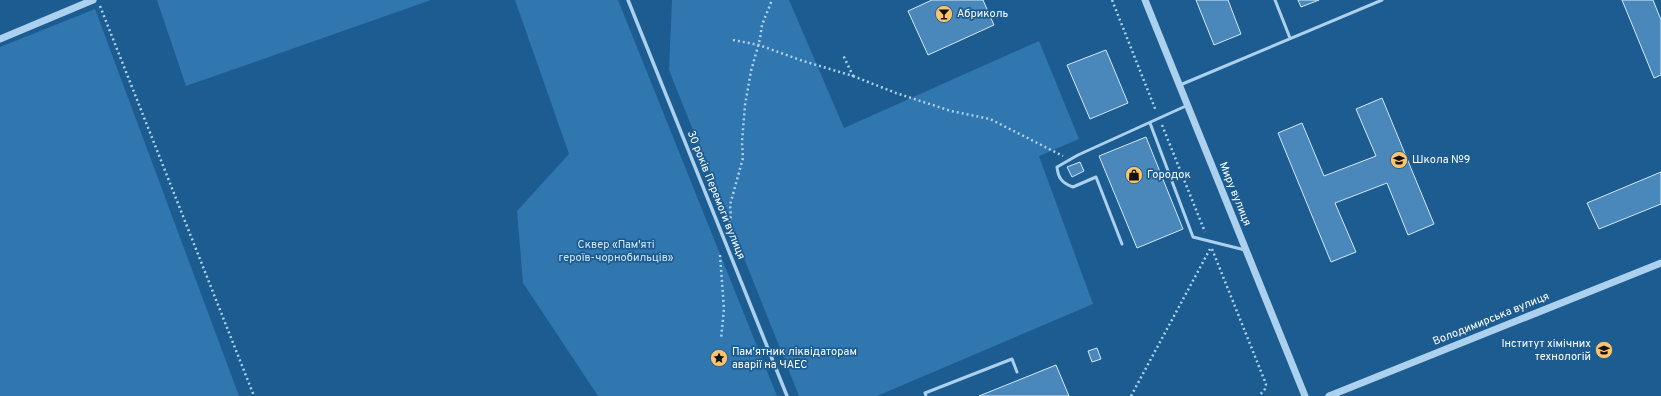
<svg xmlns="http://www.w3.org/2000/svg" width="1661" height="396" viewBox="0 0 1661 396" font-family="Overpass,sans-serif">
<rect width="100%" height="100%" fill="#1c5c91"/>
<g fill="#3076af">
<path d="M157 0H431L186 86Z"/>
<path d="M515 0H618L777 396H598L523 283 517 211 569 154Z"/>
<path d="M672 0H789L844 128 1039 41 1079 139 1039 156 1093 304 877 396H799L669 70Z"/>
<path d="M95 9 239 396H0V47Z"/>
</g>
<g fill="#4a87ba" stroke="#d2e9fa">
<path d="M932 0H983L994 25 928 55 908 11Z"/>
<path d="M1196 0H1228L1241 34 1214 45Z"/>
<path d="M1298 0H1319L1301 7Z"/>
<path d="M1622 0H1653L1661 20V75L1654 78Z"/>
<path d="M1106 50 1128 103 1090 119 1067 65Z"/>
<path d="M1382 98 1434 224 1408 235 1387 183 1335 203 1356 252 1331 262 1278 133 1302 123 1324 176 1376 156 1356 109Z"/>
<path d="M1146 137 1183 229 1137 248 1099 156Z"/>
<path d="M1080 162 1084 171 1072 177 1067 167Z"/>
<path d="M1661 172V204L1599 229 1587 203Z"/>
<path d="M1097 348 1101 359 1092 362 1088 351Z"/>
<path d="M1056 365 1069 396H979Z"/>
</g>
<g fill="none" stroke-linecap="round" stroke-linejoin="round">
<g stroke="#acd1ee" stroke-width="2.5" stroke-dasharray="2 3" stroke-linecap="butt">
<path d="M1112 0 1156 111"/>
<path d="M100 6 254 396"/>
<path d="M733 40 759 45 803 61 853 76 843 55"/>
<path d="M853 76 896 93 951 111 990 119 1063 156"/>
<path d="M1162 125 1205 232"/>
<path d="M728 228 731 216 730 205 743 158 742 142 745 105 751 71 760 39 762 25 772 0"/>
<path d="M1212 249 1266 384 1265 389 1259 396"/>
<path d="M720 255 724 309 721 339"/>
<path d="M1131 396 1210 249"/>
</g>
<g stroke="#acd1ee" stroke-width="3">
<path d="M1275 0 1290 38"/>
<path d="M1180 85 1382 0"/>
<path d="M1150 123 1193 237 1245 250"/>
<path d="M1122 244 1096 177 1073 187C1062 183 1058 178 1057 167L1078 155 1188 105"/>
<path d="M926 396 925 393 1012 359 1017 372"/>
</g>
<path stroke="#acd1ee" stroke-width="3.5" d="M628 0 787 396"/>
<g stroke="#acd1ee" stroke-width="7">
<path d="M1145 0 1305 396"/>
<path d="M0 39 93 0"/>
<path d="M1329 396 1661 263"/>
</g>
</g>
<defs>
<symbol id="bar-disc" viewBox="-11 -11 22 22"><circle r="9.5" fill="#fec46b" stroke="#1c5c91"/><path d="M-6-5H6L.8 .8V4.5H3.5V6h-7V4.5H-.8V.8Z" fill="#111"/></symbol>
<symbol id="school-disc" viewBox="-11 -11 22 22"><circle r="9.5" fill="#fec46b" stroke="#1c5c91"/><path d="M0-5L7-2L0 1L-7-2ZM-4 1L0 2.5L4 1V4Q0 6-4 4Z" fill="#111"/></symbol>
<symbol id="shop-disc" viewBox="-11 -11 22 22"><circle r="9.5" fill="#fec46b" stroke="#1c5c91"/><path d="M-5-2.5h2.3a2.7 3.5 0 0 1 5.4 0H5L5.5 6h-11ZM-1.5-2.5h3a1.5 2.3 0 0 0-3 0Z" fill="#111"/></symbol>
<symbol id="university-disc" viewBox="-11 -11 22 22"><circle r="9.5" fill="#fec46b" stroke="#1c5c91"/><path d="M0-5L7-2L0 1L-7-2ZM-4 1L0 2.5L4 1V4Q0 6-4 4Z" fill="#111"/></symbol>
<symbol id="sight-disc" viewBox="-11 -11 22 22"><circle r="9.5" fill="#fec46b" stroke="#1c5c91"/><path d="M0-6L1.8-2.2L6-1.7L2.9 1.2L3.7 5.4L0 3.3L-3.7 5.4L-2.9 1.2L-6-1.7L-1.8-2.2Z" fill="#111"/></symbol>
</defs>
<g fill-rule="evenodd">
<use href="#bar-disc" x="934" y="4" width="20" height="20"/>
<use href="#school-disc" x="1389" y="150" width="20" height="20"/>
<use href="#shop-disc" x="1124" y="165" width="20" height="20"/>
<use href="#university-disc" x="1594" y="340" width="20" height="20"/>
<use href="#sight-disc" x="709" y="348" width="20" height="20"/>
</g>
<g text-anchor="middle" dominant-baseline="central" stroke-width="3.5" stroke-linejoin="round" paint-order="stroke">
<g font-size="11" fill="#fff" stroke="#1c5c91" text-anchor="start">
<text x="957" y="14">Абриколь</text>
<text x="1412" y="160">Школа №9</text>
<text x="1147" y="175">Городок</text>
<text x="1591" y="344" text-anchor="end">Інститут хімічних<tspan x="1591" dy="13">технологій</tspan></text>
<text x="732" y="352">Пам'ятник ліквідаторам<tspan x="732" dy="13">аварії на ЧАЕС</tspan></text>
</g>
<g font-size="11" fill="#fff" stroke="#1c5c91">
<text transform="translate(1235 194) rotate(68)">Миру вулиця</text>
<text transform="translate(716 195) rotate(68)">30 років Перемоги вулиця</text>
<text transform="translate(1491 319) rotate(-22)">Володимирська вулиця</text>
</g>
<g font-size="11" fill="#d2e9fa" stroke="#1c5c91">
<text x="616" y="245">Сквер «Пам'яті<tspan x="616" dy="13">героїв-чорнобильців»</tspan></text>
</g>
</g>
</svg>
